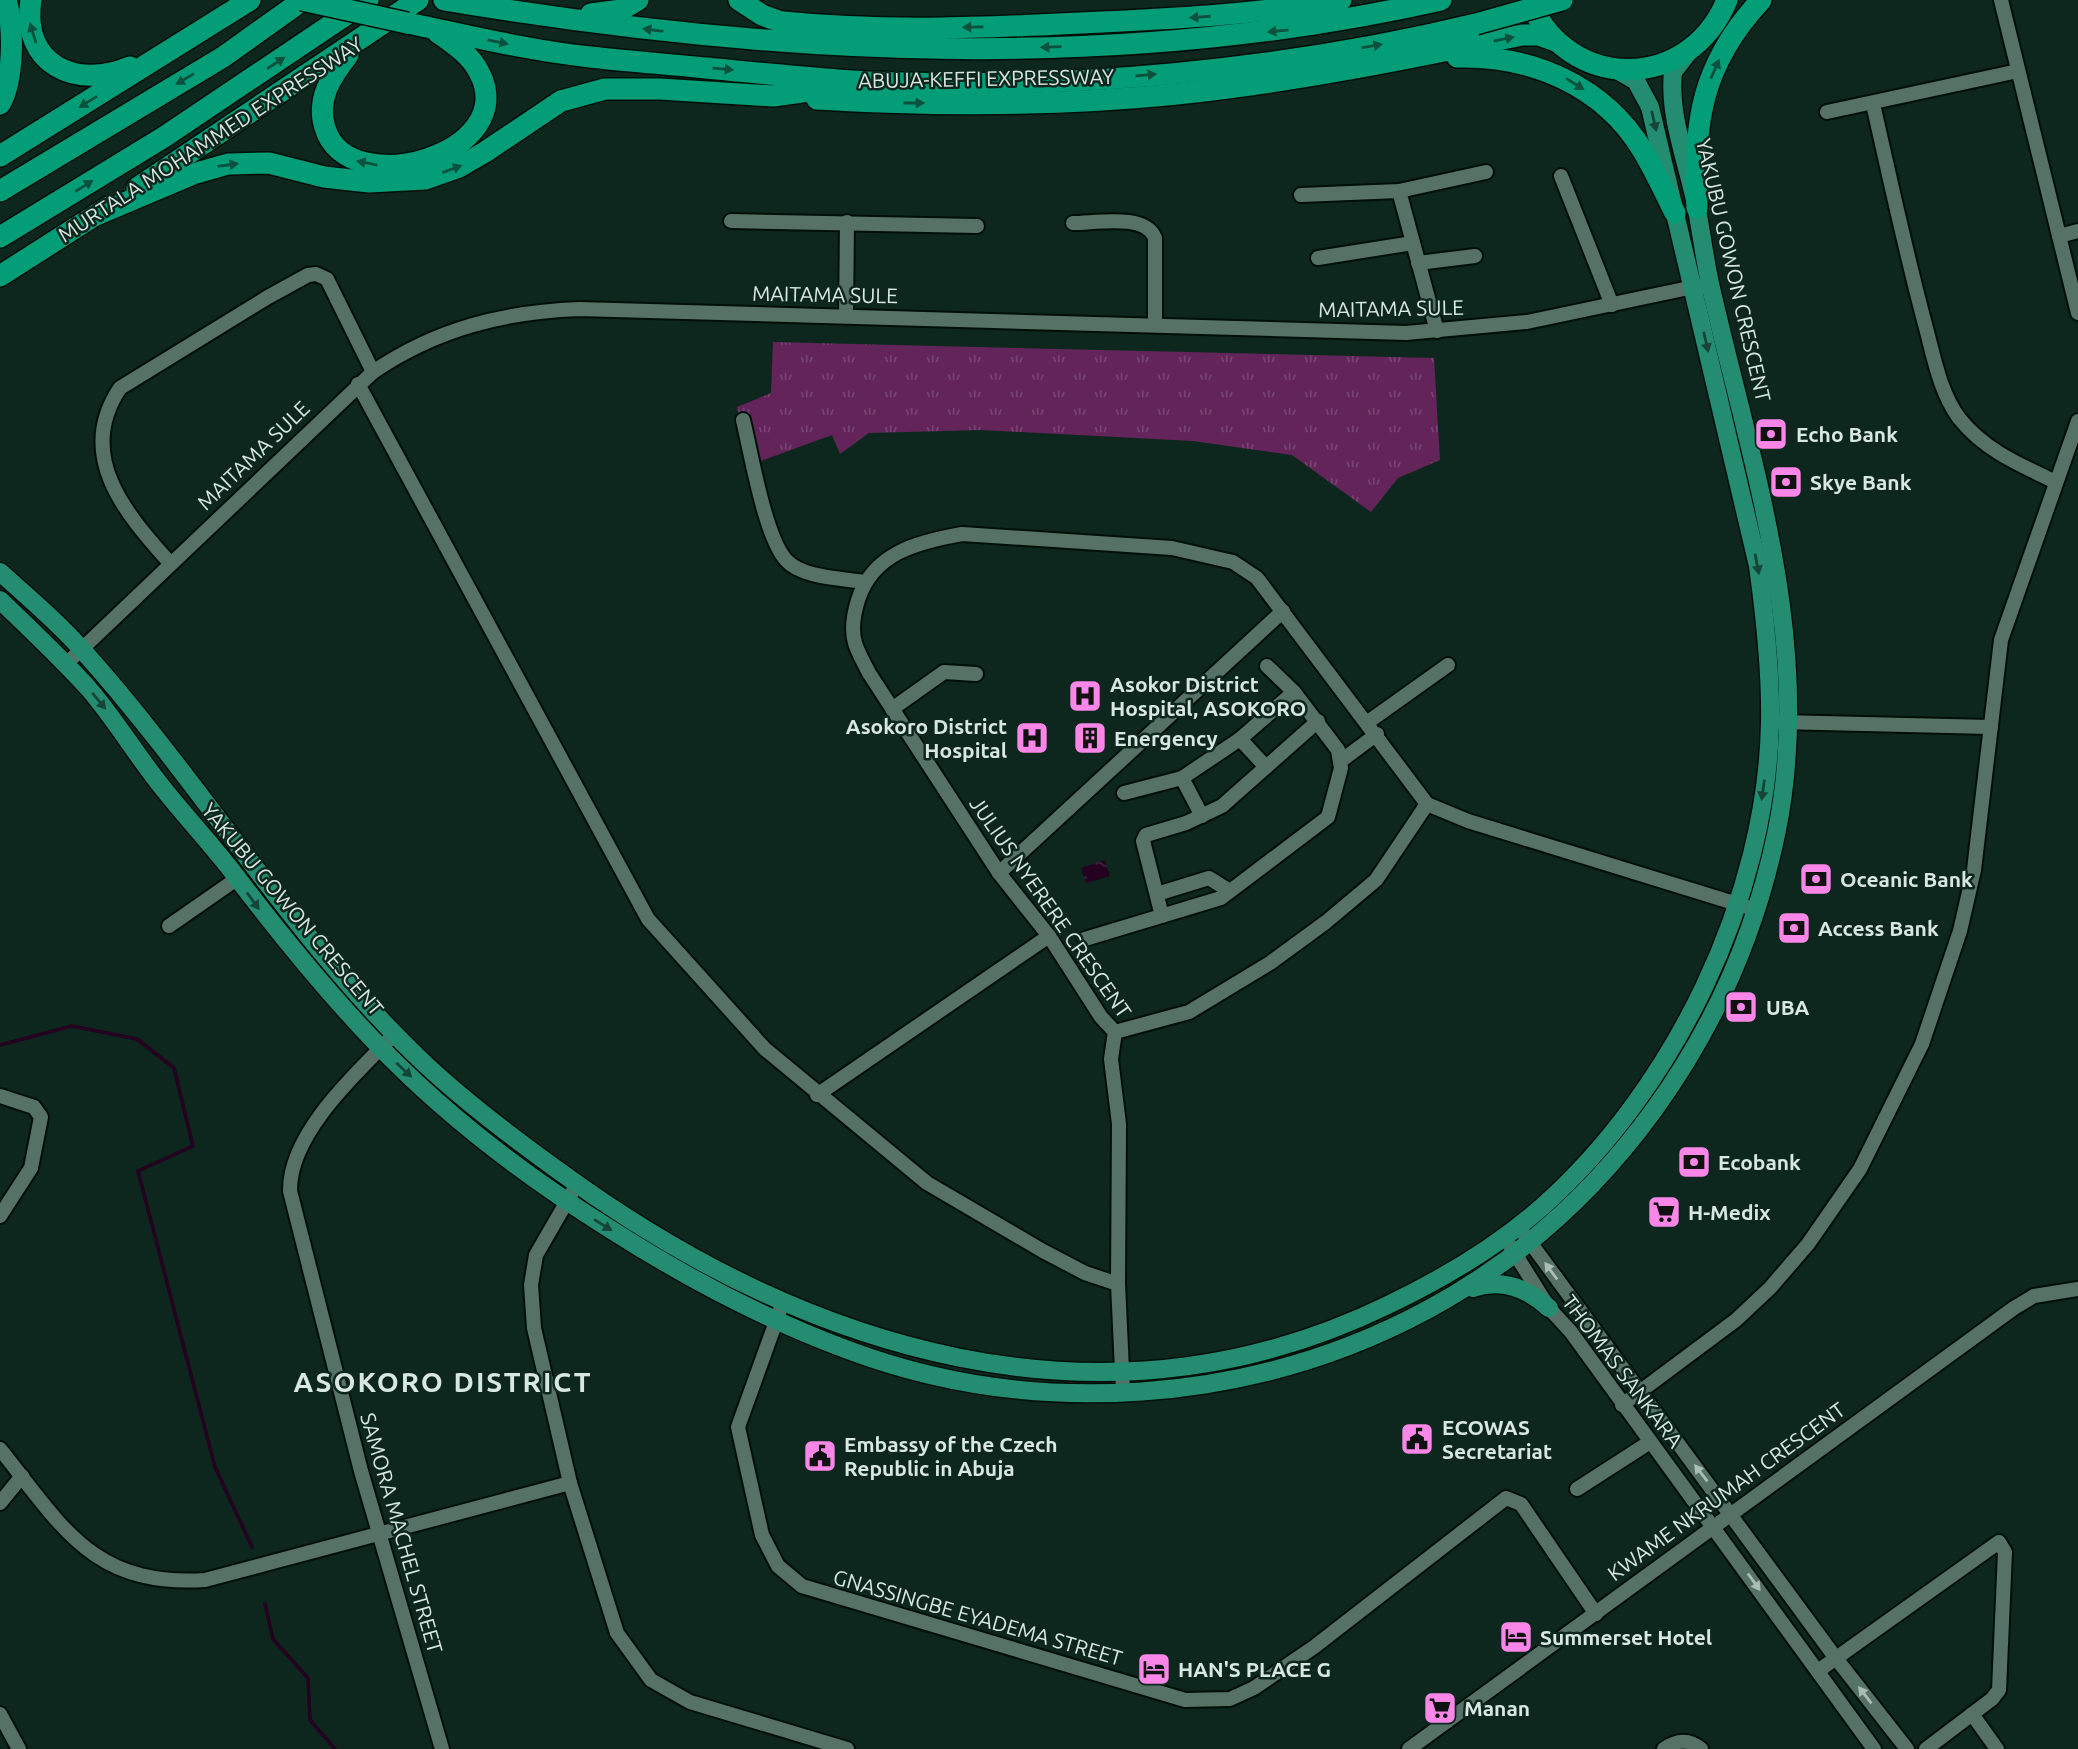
<svg xmlns="http://www.w3.org/2000/svg" width="2078" height="1749" viewBox="0 0 2078 1749" font-family="Ubuntu,sans-serif">
<defs>
<pattern id="grass-tufts" width="24" height="20" patternUnits="userSpaceOnUse" patternTransform="scale(1.75)"><rect width="24" height="20" fill="#622459"/><path d="M3 7l-1-3M5 7V3M7 7l1-3M15 17l-1-3M17 17v-4M19 17l1-3" fill="none" stroke="#784471"/></pattern>
<pattern id="water-ripples" width="26" height="14" patternUnits="userSpaceOnUse" patternTransform="scale(1.75)"><rect width="26" height="14" fill="#23011f"/><path d="M2 4q2-2 4 0t4 0M15 11q2-2 4 0t4 0" fill="none" stroke="#42263f"/></pattern>
</defs>
<rect width="100%" height="100%" fill="#0d271e"/>
<path fill="url(#grass-tufts)" d="M773 342 1434 358 1440 460 1398 478 1371 512 1292 455 1193 441 981 430 869 433 840 454 832 435 747 466 737 407 771 393Z"/>
<path fill="url(#water-ripples)" d="M1105 860 1110 876 1086 883 1081 868Z"/>
<g fill="none" stroke-linecap="round" stroke-linejoin="round">
<g stroke="#23011f" stroke-width="3.5">
<path d="M0 1045 72 1026 137 1039 174 1068 193 1146 138 1171 215 1467 252 1547"/>
<path d="M265 1604 273 1639 308 1678 310 1720 335 1749"/>
</g>
<defs>
<g id="minor">
<path d="M2001 0 2078 313"/>
<path d="M1873 104C1890 179 1906 254 1926 328 1934 358 1940 392 1959 418 1984 450 2020 465 2056 482"/>
<path d="M1827 112 2018 71"/>
<path d="M1561 176 1612 305"/>
<path d="M1399 191 1437 331"/>
<path d="M1301 195 1399 191 1486 172"/>
<path d="M731 221 977 226"/>
<path d="M1073 223C1096 223 1145 213 1155 238V325"/>
<path d="M2059 236 2078 231"/>
<path d="M1318 258 1413 243"/>
<path d="M1418 263 1475 256"/>
<path d="M846 315 847 222"/>
<path d="M358 384 648 919 765 1049 927 1183 1043 1251 1085 1273 1118 1284"/>
<path d="M743 420C751 453 765 537 786 560 802 578 841 578 864 582"/>
<path d="M170 563C125 513 75 455 120 388L268 297 308 275 316 274 327 279 373 372"/>
<path d="M65 665 373 372C436 329 503 312 579 309L1406 333 1527 322 1703 285"/>
<path d="M892 709 944 672 976 674"/>
<path d="M1368 722 1448 665"/>
<path d="M1779 722 1991 727"/>
<path d="M1240 739 1266 767"/>
<path d="M1342 760 1377 734"/>
<path d="M1182 778 1202 816"/>
<path d="M1124 793 1182 778 1240 739 1294 692"/>
<path d="M999 873 1283 611"/>
<path d="M1157 894 1209 878 1228 890"/>
<path d="M1162 916 1143 841 1146 835 1186 823 1222 806 1318 721"/>
<path d="M169 926 238 878"/>
<path d="M1085 939 1221 898 1328 817 1341 768 1338 750 1294 692 1267 666"/>
<path d="M1115 1032 1189 1012 1270 963 1326 922 1376 880 1427 804"/>
<path d="M395 1034C356 1073 289 1134 290 1191L361 1471 442 1749"/>
<path d="M817 1095 1049 936"/>
<path d="M0 1096 34 1107 41 1117 31 1168 0 1216"/>
<path d="M577 1184 536 1255 531 1285 534 1328 570 1483 617 1633 651 1680 690 1702 847 1749"/>
<path d="M1524 1234 1835 1657 1907 1749"/>
<path d="M1509 1244 1549 1308 1571 1332 1874 1749"/>
<path d="M783 1302 738 1427 762 1535 778 1566 802 1586 1185 1700 1230 1699 1254 1688 1314 1647 1506 1498 1521 1504 1596 1614"/>
<path d="M1123 1392 1118 1284 1119 1124 1111 1059 1115 1032 1101 1017 1049 936 999 873 869 673C864 663 858 653 855 643 851 630 854 613 858 600 873 553 917 542 962 534L1172 548 1233 562 1257 578 1427 804 1468 821 1747 907"/>
<path d="M1622 1405 1736 1320 1770 1288 1808 1244 1860 1169 1922 1044 1960 931 1974 870 2001 640 2078 421"/>
<path d="M0 1449C62 1526 92 1587 205 1580L570 1483"/>
<path d="M1577 1489 1650 1442"/>
<path d="M0 1503 22 1476"/>
<path d="M1818 1671 1999 1542 2005 1552 1999 1690 1992 1699 1926 1749"/>
<path d="M0 1714 19 1749"/>
<path d="M1972 1714 1997 1749"/>
<path d="M1409 1749 2014 1308 2034 1296 2078 1289"/>
<path d="M1664 1749C1678 1739 1689 1739 1701 1749"/>
</g>
<g id="major">
<path d="M0 572C29 598 60 624 85 653 204 786 296 943 426 1065 468 1104 513 1138 559 1171 804 1350 1102 1445 1390 1304 1444 1278 1498 1246 1543 1206 1674 1089 1767 898 1770 722 1771 670 1765 617 1758 566L1650 107 1636 81 1615 69"/>
<path d="M0 600C30 629 61 658 89 689 113 717 132 748 155 778 180 811 209 841 235 875 279 933 325 990 376 1043 445 1115 525 1176 610 1229 685 1277 764 1319 848 1350 1035 1420 1252 1404 1427 1310 1609 1212 1736 1031 1777 830 1814 644 1752 467 1711 288 1705 262 1702 236 1697 210 1689 166 1668 117 1673 72L1690 50"/>
<path d="M1473 1288C1502 1278 1527 1288 1549 1308"/>
</g>
<g id="highway">
<path d="M31 0C21 64 75 90 130 67"/>
<path d="M444 0C773 55 1113 74 1441 0"/>
<path d="M739 0 762 15 795 27"/>
<path d="M1529 0C1567 92 1689 93 1727 0"/>
<path d="M591 14 621 10 638 0"/>
<path d="M783 22C882 32 981 28 1081 23 1168 19 1254 15 1341 0"/>
<path d="M407 23C448 31 488 41 529 48 587 59 648 62 706 68 760 73 814 79 868 82 1068 90 1282 71 1476 24"/>
<path d="M348 55C331 77 316 99 325 128 348 204 523 153 479 72 470 54 452 43 437 32"/>
<path d="M1457 57C1532 55 1604 86 1643 151 1655 171 1665 193 1675 213"/>
<path d="M817 99C935 106 1058 106 1177 94 1293 82 1407 59 1522 35H1539L1556 41"/>
<path d="M0 104C14 80 14 26 6 0"/>
<path d="M0 156 250 0"/>
<path d="M137 188 418 0"/>
<path d="M0 191 223 57 303 0"/>
<path d="M1697 208C1694 122 1700 66 1761 0"/>
<path d="M96 215 193 174 228 164 269 163 324 177 369 182 425 179 459 167 485 152 561 101 605 89H660L773 96 838 87"/>
<path d="M0 237 164 137 368 0"/>
<path d="M0 276 108 207"/>
</g>
</defs>
<use href="#minor" stroke="#000f08" stroke-width="18"/>
<use href="#major" stroke="#000f08" stroke-width="21"/>
<use href="#highway" stroke="#000f08" stroke-width="24"/>
<use href="#minor" stroke="#567166" stroke-width="14"/>
<use href="#major" stroke="#248c71" stroke-width="18"/>
<use href="#highway" stroke="#039e78" stroke-width="21"/>
<defs>
<g id="highway-bridge">
<path d="M302 0 407 23"/>
<path d="M1476 24 1562 0"/>
</g>
</defs>
<use href="#highway-bridge" stroke="#000f08" stroke-width="24" stroke-linecap="butt"/>
<use href="#highway-bridge" stroke="#039e78" stroke-width="21"/>
</g>
<defs><path id="oneway-solid" d="M-6-.8H1V-3.2L6.5 0L1 3.2V.8H-6Z" transform="scale(1.75)"/></defs>
<g fill="#0a513e">
<use href="#oneway-solid" transform="translate(1200 17) rotate(176)"/>
<use href="#oneway-solid" transform="translate(973 27) rotate(179)"/>
<use href="#oneway-solid" transform="translate(653 30) rotate(-173)"/>
<use href="#oneway-solid" transform="translate(1278 31) rotate(174)"/>
<use href="#oneway-solid" transform="translate(33 33) rotate(-107)"/>
<use href="#oneway-solid" transform="translate(1504 39) rotate(-12)"/>
<use href="#oneway-solid" transform="translate(498 42) rotate(12)"/>
<use href="#oneway-solid" transform="translate(1372 46) rotate(-10)"/>
<use href="#oneway-solid" transform="translate(1051 47) rotate(178)"/>
<use href="#oneway-solid" transform="translate(276 63) rotate(-33)"/>
<use href="#oneway-solid" transform="translate(723 69) rotate(5)"/>
<use href="#oneway-solid" transform="translate(1715 69) rotate(-66)"/>
<use href="#oneway-solid" transform="translate(1146 75) rotate(-5)"/>
<use href="#oneway-solid" transform="translate(185 79) rotate(149)"/>
<use href="#oneway-solid" transform="translate(1575 84) rotate(32)"/>
<use href="#oneway-solid" transform="translate(88 102) rotate(148)"/>
<use href="#oneway-solid" transform="translate(914 103)"/>
<use href="#oneway-solid" transform="translate(367 163) rotate(-169)"/>
<use href="#oneway-solid" transform="translate(228 165) rotate(-8)"/>
<use href="#oneway-solid" transform="translate(452 169) rotate(-21)"/>
<use href="#oneway-solid" transform="translate(84 186) rotate(-32)"/>
</g>
<g fill="#144537">
<use href="#oneway-solid" transform="translate(1654 121) rotate(77)"/>
<use href="#oneway-solid" transform="translate(1706 342) rotate(77)"/>
<use href="#oneway-solid" transform="translate(1757 564) rotate(79)"/>
<use href="#oneway-solid" transform="translate(99 701) rotate(50)"/>
<use href="#oneway-solid" transform="translate(1763 790) rotate(98)"/>
<use href="#oneway-solid" transform="translate(253 901) rotate(54)"/>
<use href="#oneway-solid" transform="translate(404 1070) rotate(43)"/>
<use href="#oneway-solid" transform="translate(603 1225) rotate(32)"/>
</g>
<g fill="#aabeb6">
<use href="#oneway-solid" transform="translate(1551 1271) rotate(-126)"/>
<use href="#oneway-solid" transform="translate(1701 1473) rotate(-128)"/>
<use href="#oneway-solid" transform="translate(1754 1582) rotate(54)"/>
<use href="#oneway-solid" transform="translate(1865 1695) rotate(-128)"/>
</g>
<defs>
<symbol id="bank-square" viewBox="-11 -11 22 22"><rect x="-9" y="-9" width="18" height="18" rx="4" fill="#fa87e8" stroke="#0d271e"/><path d="M-6-4H6V4H-6ZM0-2.3a2.3 2.3 0 1 0 0 4.6a2.3 2.3 0 1 0 0-4.6Z" fill="#111"/></symbol>
<symbol id="hospital-square" viewBox="-11 -11 22 22"><rect x="-9" y="-9" width="18" height="18" rx="4" fill="#fa87e8" stroke="#0d271e"/><path d="M-5-5h3v3.5h4V-5h3V5h-3V1.5h-4V5h-3Z" fill="#111"/></symbol>
<symbol id="building-square" viewBox="-11 -11 22 22"><rect x="-9" y="-9" width="18" height="18" rx="4" fill="#fa87e8" stroke="#0d271e"/><path d="M-4-6H4V6H1V3H-1V6H-4ZM-2.5-4.3h1.7v1.8h-1.7ZM.8-4.3h1.7v1.8H.8ZM-2.5-1h1.7V.8h-1.7ZM.8-1h1.7V.8H.8Z" fill="#111"/></symbol>
<symbol id="supermarket-square" viewBox="-11 -11 22 22"><rect x="-9" y="-9" width="18" height="18" rx="4" fill="#fa87e8" stroke="#0d271e"/><path d="M-6-5.5h2.5l.6 2H6L4.5 2H-2.5L-4.4-4H-6ZM-1.5 3.2a1.3 1.3 0 1 0 .1 0ZM3 3.2a1.3 1.3 0 1 0 .1 0Z" fill="#111"/></symbol>
<symbol id="civic-square" viewBox="-11 -11 22 22"><rect x="-9" y="-9" width="18" height="18" rx="4" fill="#fa87e8" stroke="#0d271e"/><path d="M-.6-6.5H3V-4.5H.6V-3L4-1V1h2V6H-6V1h2V-1L-.6-3ZM-1.2 2.5V6h2.4V2.5Z" fill="#111"/></symbol>
<symbol id="hotel-square" viewBox="-11 -11 22 22"><rect x="-9" y="-9" width="18" height="18" rx="4" fill="#fa87e8" stroke="#0d271e"/><path d="M-6-4.5h1.5V1H6V5H4.5V3h-9V5H-6ZM-4 0a1.8 1.8 0 1 1 3.6 0ZM.5 0V-2.5h3Q6-2.5 6 0Z" fill="#111"/></symbol>
</defs>
<g fill-rule="evenodd">
<use href="#bank-square" x="1752" y="415" width="38" height="38"/>
<use href="#bank-square" x="1767" y="463" width="38" height="38"/>
<use href="#hospital-square" x="1066" y="677" width="38" height="38"/>
<use href="#hospital-square" x="1013" y="719" width="38" height="38"/>
<use href="#building-square" x="1071" y="719" width="38" height="38"/>
<use href="#bank-square" x="1797" y="860" width="38" height="38"/>
<use href="#bank-square" x="1775" y="909" width="38" height="38"/>
<use href="#bank-square" x="1722" y="988" width="38" height="38"/>
<use href="#bank-square" x="1675" y="1143" width="38" height="38"/>
<use href="#supermarket-square" x="1645" y="1193" width="38" height="38"/>
<use href="#civic-square" x="1398" y="1420" width="38" height="38"/>
<use href="#civic-square" x="801" y="1437" width="38" height="38"/>
<use href="#hotel-square" x="1497" y="1618" width="38" height="38"/>
<use href="#hotel-square" x="1135" y="1650" width="38" height="38"/>
<use href="#supermarket-square" x="1421" y="1689" width="38" height="38"/>
</g>
<g text-anchor="middle" dominant-baseline="central" stroke-width="5" stroke-linejoin="round" paint-order="stroke">
<g font-size="21" fill="#d8e7e1" stroke="#0d271e">
<text transform="translate(986 78) rotate(-1)">ABUJA-KEFFI EXPRESSWAY</text>
<text transform="translate(210 139) rotate(-33)">MURTALA MOHAMMED EXPRESSWAY</text>
<text transform="translate(1734 270) rotate(77)">YAKUBU GOWON CRESCENT</text>
<text transform="translate(825 294) rotate(1)">MAITAMA SULE</text>
<text transform="translate(1391 308) rotate(-1)">MAITAMA SULE</text>
<text transform="translate(253 455) rotate(-44)">MAITAMA SULE</text>
<text transform="translate(1051 907) rotate(55)">JULIUS NYERERE CRESCENT</text>
<text transform="translate(293 909) rotate(50)">YAKUBU GOWON CRESCENT</text>
<text transform="translate(1623 1371) rotate(53)">THOMAS SANKARA</text>
<text transform="translate(1726 1491) rotate(-36)">KWAME NKRUMAH CRESCENT</text>
<text transform="translate(402 1533) rotate(74)">SAMORA MACHEL STREET</text>
<text transform="translate(978 1617) rotate(16)">GNASSINGBE EYADEMA STREET</text>
</g>
<g font-size="21" font-weight="bold" fill="#d8e7e1" stroke="#0d271e" text-anchor="start">
<text x="1796" y="434">Echo Bank</text>
<text x="1810" y="482">Skye Bank</text>
<text x="1110" y="684">Asokor District<tspan x="1110" dy="24">Hospital, ASOKORO</tspan></text>
<text x="1007" y="726" text-anchor="end">Asokoro District<tspan x="1007" dy="24">Hospital</tspan></text>
<text x="1114" y="738">Energency</text>
<text x="1840" y="879">Oceanic Bank</text>
<text x="1818" y="928">Access Bank</text>
<text x="1766" y="1007">UBA</text>
<text x="1718" y="1162">Ecobank</text>
<text x="1688" y="1212">H-Medix</text>
<text x="1442" y="1427">ECOWAS<tspan x="1442" dy="24">Secretariat</tspan></text>
<text x="844" y="1444">Embassy of the Czech<tspan x="844" dy="24">Republic in Abuja</tspan></text>
<text x="1540" y="1637">Summerset Hotel</text>
<text x="1178" y="1669">HAN'S PLACE G</text>
<text x="1464" y="1708">Manan</text>
</g>
<g font-size="28" font-weight="bold" letter-spacing="2" fill="#d8e7e1" stroke="#0d271e">
<text x="443" y="1381">ASOKORO DISTRICT</text>
</g>
</g>
</svg>
